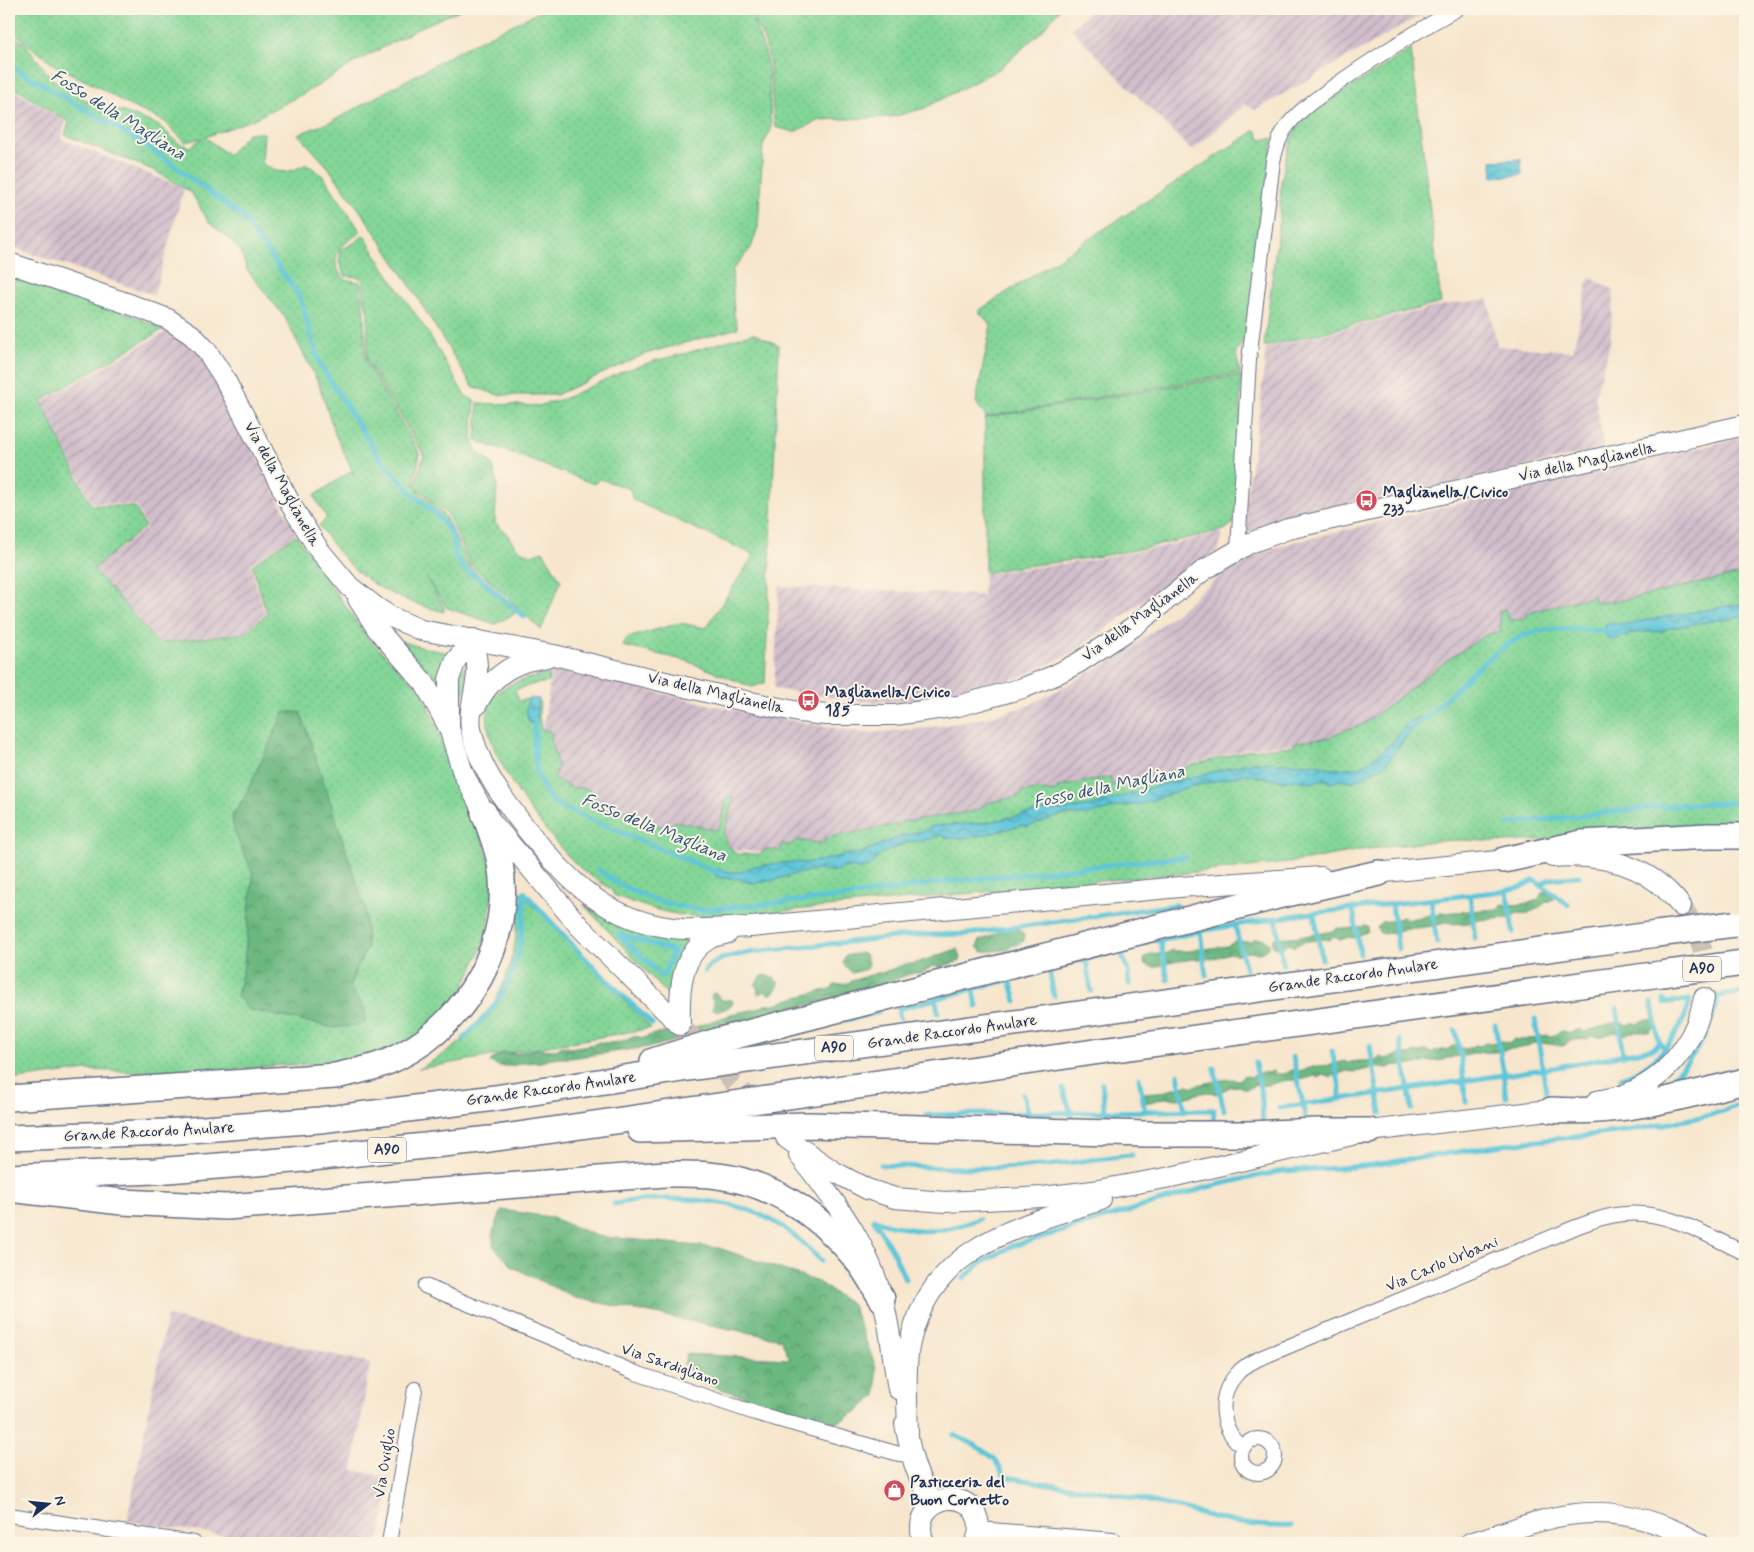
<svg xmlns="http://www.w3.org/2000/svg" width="1754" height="1552" viewBox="0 0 1754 1552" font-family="Mynerve,sans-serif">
<defs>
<pattern id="industrial-furrows" width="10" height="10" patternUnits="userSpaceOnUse" patternTransform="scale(1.25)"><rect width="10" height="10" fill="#d1bdcb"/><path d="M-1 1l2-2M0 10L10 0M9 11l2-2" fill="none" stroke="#a99aa8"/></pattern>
<pattern id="grass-dots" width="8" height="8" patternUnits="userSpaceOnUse" patternTransform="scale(1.25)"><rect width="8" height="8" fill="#83d697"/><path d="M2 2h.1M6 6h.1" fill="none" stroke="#71b885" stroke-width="1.8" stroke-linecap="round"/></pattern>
<pattern id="forest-crowns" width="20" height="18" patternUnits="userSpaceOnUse" patternTransform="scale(1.25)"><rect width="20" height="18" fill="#6ab780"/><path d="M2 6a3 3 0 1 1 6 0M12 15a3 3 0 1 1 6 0" fill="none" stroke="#56956c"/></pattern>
<pattern id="water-waves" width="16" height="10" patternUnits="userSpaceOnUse" patternTransform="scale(1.25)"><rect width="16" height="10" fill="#5dc6d9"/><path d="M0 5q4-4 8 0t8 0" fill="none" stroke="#4ca1b3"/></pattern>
</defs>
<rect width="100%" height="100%" fill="#fcf5e5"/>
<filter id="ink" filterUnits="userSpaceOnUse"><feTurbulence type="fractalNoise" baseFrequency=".02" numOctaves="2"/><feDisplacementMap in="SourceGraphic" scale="10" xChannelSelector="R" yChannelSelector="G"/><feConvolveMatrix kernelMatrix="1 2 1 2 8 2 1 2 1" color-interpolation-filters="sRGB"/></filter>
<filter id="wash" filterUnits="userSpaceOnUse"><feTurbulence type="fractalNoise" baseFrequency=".0096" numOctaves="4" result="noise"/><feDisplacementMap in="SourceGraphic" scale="20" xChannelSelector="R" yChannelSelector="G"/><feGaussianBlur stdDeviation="1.12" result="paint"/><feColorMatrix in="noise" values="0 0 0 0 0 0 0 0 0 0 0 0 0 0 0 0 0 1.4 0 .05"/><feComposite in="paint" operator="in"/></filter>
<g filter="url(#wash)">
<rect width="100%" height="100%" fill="#f7e6cd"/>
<g fill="url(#industrial-furrows)">
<path d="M1093 9H1415L1421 15 1255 110 1245 104 1192 151 1071 29Z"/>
<path d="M9 88 66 121 61 139 184 188 154 295 9 246Z"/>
<path d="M1589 277 1614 290 1610 344 1595 396 1604 448 1248 532 1241 531 1260 408 1266 348 1444 305 1488 299 1497 346 1573 351Z"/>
<path d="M169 330 202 354 229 402 296 534 250 564 265 614 243 632 160 642 93 569 147 528 136 505 92 503 42 402Z"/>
<path d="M1745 437V580L1639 597 1515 619 1499 633 1446 661 1371 723 1337 740 1250 748 1110 786 866 836 769 852 728 850 561 797 548 782 541 741 552 670 585 676 751 714 866 733 928 728 985 718 1030 705 1116 658 1164 623 1223 573 1271 549 1298 541Z"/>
<path d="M1222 532 1219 550 1145 600 1073 653 1020 677 965 693 925 700 868 702 774 689 779 586 983 595 984 574 1091 560 1161 547Z"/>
<path d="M167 1316 370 1363 353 1470 391 1478 379 1543H271L127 1521Z"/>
</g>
<g fill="url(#grass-dots)" stroke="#4f827a">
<path d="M9 9H462L423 26 352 64 316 87 254 119 205 137 228 155 248 133H264L262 163C280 176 288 173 307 164L324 177 361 232C350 240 334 248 336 264 336 269 341 274 344 279L360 282 364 315 366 361 420 454 414 484 415 486 424 455 367 360 368 314 364 298 363 280 358 277 345 276 339 262 341 250 354 243 364 235 382 265 429 334 465 396 475 401 472 437 477 452 492 464 497 483 495 523 508 535 516 548 531 555 543 551 561 581 541 630 503 593 471 565 448 515 417 488 420 494 433 504 446 518 470 567 520 611 495 624 447 608 426 578 444 608V612C386 597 351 577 319 525L327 518 314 496 351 471 354 474 335 434 319 384 284 316 247 270 241 252 229 238 209 223 191 192 153 170 65 135 69 122 9 85V31L10 34 26 45 52 79 102 110 121 111 158 125 180 144 190 147 203 138 185 142 164 121 128 105 100 88 56 66 21 39 10 27Z"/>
<path d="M545 9H745L750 16 747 9H1060L1041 32 999 69 925 108 892 117 820 120 794 132 775 127C769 90 777 53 753 20L765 52 769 73 771 130 763 145 758 227 751 248 732 270 734 315 738 328 645 354 556 395H498L472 386 402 273 364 216 327 166 298 134 333 121 468 46Z"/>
<path d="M1411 49 1441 303 1264 347 1280 212 1281 183 1286 157 1291 140 1299 125 1308 115Z"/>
<path d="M1256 130 1261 140 1273 138 1249 337 1242 343 1236 353 1240 373 986 417 976 402 991 325 978 311Z"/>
<path d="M9 278 92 299 164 329 41 401 91 505 135 507 145 527 93 569 159 643 244 633 267 614 252 565 296 535 367 637 422 692 437 727 450 768 475 813 494 877 487 936 460 996 416 1037 391 1050 363 1058 329 1064 282 1065 188 1074 87 1070 9 1080Z"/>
<path d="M753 333 779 345 765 683 752 687 687 661 623 646 627 638 680 623 706 628 754 555 633 500 630 489 600 479 594 484 517 455 476 441 478 403 538 406 563 399 624 371 654 361 687 353Z"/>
<path d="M1241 375 1238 520 1224 530 1135 550 1089 558 1009 568 985 573V418Z"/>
<path d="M1745 573V825L1509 842 1465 840 1435 841 1360 850 1307 860 1270 865 730 916C685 919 656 912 614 895L611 889C599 881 584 873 574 862 547 835 463 734 494 696 506 681 531 678 549 674V682L535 684 515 690 519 701 527 699 540 701 539 715 541 729 551 732 552 745 558 766 554 779 573 788H581L590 790 610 814 629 810 639 819 670 829 674 821 716 830 720 825 727 797 734 798 724 834 727 844 736 854H761L766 849 780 851 782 844 790 845 797 840 824 844 825 839 835 836 900 824 901 822 974 811 990 802 1022 796V792L1044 789 1045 792 1058 790V787L1110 777 1113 786 1250 750 1292 746 1297 742 1332 737 1334 734 1364 724 1449 659 1486 635 1501 632 1499 611 1505 609 1509 620 1525 618 1528 613 1593 596 1595 603 1629 599Z"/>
<path d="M397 640 417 646 448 653 445 661 442 691 438 690Z"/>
<path d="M466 665H470L464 693 459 702C458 690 456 675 466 665Z"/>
<path d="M518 890 651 1028 418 1069C430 1062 443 1056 454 1047 505 1008 520 952 518 890Z"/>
<path d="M583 904C616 927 650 938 690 942L674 973 670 997Z"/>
</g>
<g fill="url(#forest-crowns)" stroke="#42736f">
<path d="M284 712H300L304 722 365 908 367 948 358 965 350 986 365 1009V1023L336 1028 249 1010 237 996 244 965 253 874 234 831 232 816 245 796Z"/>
<path d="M1545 891H1548L1553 897 1552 900 1546 902 1537 909 1525 914 1518 913 1508 918 1478 920 1470 923 1452 924 1450 922C1443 924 1417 929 1411 928L1384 934 1379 932 1377 928 1381 922 1390 921 1404 917 1410 919 1430 915H1437L1440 913 1498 909 1502 904C1512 906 1530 904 1539 899L1542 892Z"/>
<path d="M1365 926 1368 927V931L1355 938 1348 937 1341 940 1334 937 1329 940 1322 939 1302 942 1294 947 1289 944 1279 948 1273 947 1272 942 1275 938C1287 937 1330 935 1338 928L1344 929Z"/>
<path d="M1012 929 1020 930 1024 935V941L1004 950 982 952 977 947 980 940C991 937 1002 930 1012 929Z"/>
<path d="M1254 939H1264L1269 943 1268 948 1261 953 1243 952 1239 955 1230 953 1212 959C1203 957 1162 962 1155 968L1144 964V958L1151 954H1165L1173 950 1174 951H1191L1198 948 1204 949 1227 946 1236 941 1252 942Z"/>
<path d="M957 949 961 956 960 961 941 967 932 966 923 973H913L861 992 850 993 841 998H832L829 1000 809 1004 787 1011 656 1046 571 1058H558L540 1062 523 1063 511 1066H499L490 1062 491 1060 504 1053 516 1054 538 1049 556 1050 563 1046 570 1048 595 1044 598 1042 608 1043 620 1042 633 1036 644 1038 654 1034 692 1030 695 1027 727 1016 730 1014 757 1009 765 1005 778 1004 789 999 830 989 835 985 845 984 851 981 877 973H881L906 964C913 966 946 952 957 949Z"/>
<path d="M861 953 865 954C866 960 870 963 867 969L852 973 843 964 845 956Z"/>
<path d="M765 975 774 978 778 982V987L772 994H768L766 991 758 994 757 987 755 984 762 976Z"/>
<path d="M716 993 721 1000H732L733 1003C728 1009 720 1012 712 1010L714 1002 711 999 712 994Z"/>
<path d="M1644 1020H1654L1657 1024 1651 1031 1648 1032H1631L1624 1035 1615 1032 1600 1037 1591 1036C1586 1041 1582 1039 1575 1040 1571 1040 1567 1044 1563 1046 1555 1045 1545 1043 1536 1043 1531 1043 1527 1047 1522 1048 1517 1049 1510 1049 1507 1049 1498 1052 1491 1053 1481 1052 1476 1054 1454 1058 1448 1058L1444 1060 1425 1062 1422 1064H1411L1404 1066 1394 1065 1388 1068 1379 1067 1355 1072 1347 1071 1330 1077 1323 1075 1318 1078 1315 1076C1311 1077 1302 1080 1299 1080 1294 1081 1287 1079 1283 1081 1274 1083 1263 1088 1255 1084L1250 1088 1246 1089 1238 1086 1230 1087 1216 1094C1204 1088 1190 1099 1177 1099 1173 1099 1169 1098 1165 1098 1156 1099 1151 1104 1142 1102L1140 1096 1144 1093 1167 1091 1174 1088 1188 1085 1194 1087 1196 1085C1211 1083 1225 1077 1239 1080L1244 1075 1251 1077 1263 1072 1267 1073 1273 1071 1276 1074H1285L1292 1070 1299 1071 1317 1066 1332 1065 1344 1061 1348 1063C1358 1059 1372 1063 1380 1057L1386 1059 1401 1054 1411 1055 1415 1052 1419 1053 1426 1050 1430 1053 1437 1050 1438 1052 1440 1050H1446L1453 1046 1467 1049 1475 1045 1480 1046 1488 1042 1489 1043 1503 1041 1508 1043 1514 1039C1522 1042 1529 1037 1537 1039L1540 1036 1543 1037 1546 1035 1552 1036 1562 1031 1572 1033 1577 1030H1582L1584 1032C1592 1030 1604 1025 1612 1023 1617 1023 1619 1025 1624 1023L1628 1025 1632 1023 1637 1025Z"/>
<path d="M502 1210 550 1217 597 1236 719 1248 818 1282 852 1305 876 1367V1396L859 1410 832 1426 700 1382 684 1365 686 1354 790 1359 781 1339 575 1298 513 1267 493 1246V1231Z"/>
</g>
<g fill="url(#water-waves)" stroke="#3c7a9c">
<path d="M1521 159 1522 175 1493 177 1492 161Z"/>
<path d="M1745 603V615L1730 620H1719L1669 628 1663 631 1634 633 1615 640 1609 639 1606 635 1605 628 1607 623 1625 624Z"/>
<path d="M529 698 539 699 537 708V723L536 726 529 722C526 713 525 706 529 698Z"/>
<path d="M1420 716 1422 723 1412 729 1388 762 1381 768 1354 781 1340 780 1331 783 1324 779 1311 783 1300 780 1283 781 1246 774 1185 788 1143 804 1121 806 1087 815H1062L1027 827 1022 825C1005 830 955 845 941 835L923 841H911L900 846 879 855 870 866 860 870C849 865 844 867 834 872 809 865 781 881 756 883 749 884 743 880 737 879 727 877 723 881 714 874L715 871 719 869 729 872H741L754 866 794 862 805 863 824 860 848 854 860 853 899 837 926 830 933 826 983 823 1052 809 1062 810 1092 806 1149 788 1252 762 1315 764 1336 769 1360 767 1386 748 1395 739 1408 722Z"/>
</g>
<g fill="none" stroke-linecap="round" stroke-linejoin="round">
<g stroke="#5dc6d9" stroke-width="5">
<path d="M9 65 149 147 242 216 300 297 319 363 379 457 416 498 435 513 450 531 454 542V553L465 570 482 580 524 617"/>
<path d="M535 720C534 750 532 778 553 802L564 808 716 872 721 873"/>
<path d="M1416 723 1427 718C1453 692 1500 639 1535 632 1559 626 1587 630 1612 631"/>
<path d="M1508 824 1676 805 1745 802"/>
<path d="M599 870C631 895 663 905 703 910L851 896 936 883 1185 857"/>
<path d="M1534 880 1568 905"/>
<path d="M1540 885 1550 879 1579 876"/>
<path d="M1507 890 1513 932"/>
<path d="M1470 895 1475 938"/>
<path d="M1431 900 1437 943"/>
<path d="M1392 904 1398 949"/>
<path d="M1353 908 1360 954"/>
<path d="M1314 913 1322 959"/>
<path d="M1276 918 1283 964"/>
<path d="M1235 925 1246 970"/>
<path d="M1200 931 1206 975"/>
<path d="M1150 939 1158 941 1168 939 1200 931 1297 915 1503 891 1521 887 1533 881"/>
<path d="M1160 940 1168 980"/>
<path d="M1120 950 1128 971 1129 984"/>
<path d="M1086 960 1091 991"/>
<path d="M1049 969 1054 996"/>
<path d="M705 971 710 965 723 958 754 952 915 935 967 934 1176 905"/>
<path d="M662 976 618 934 674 951 663 976"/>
<path d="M1010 980 1016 1001"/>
<path d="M974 990 977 1007"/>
<path d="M936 999 938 1013"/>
<path d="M1652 1003 1658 1038 1660 1043 1662 1045"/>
<path d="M1617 1008 1623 1055"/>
<path d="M900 1018 898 1009 1148 942"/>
<path d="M1535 1019 1546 1091"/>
<path d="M845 1020 878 1012"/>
<path d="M1495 1025 1504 1074"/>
<path d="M1455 1030 1461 1058 1466 1102"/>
<path d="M464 1038C475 1027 487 1016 496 1003 519 971 524 931 524 892L579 952 652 1024"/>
<path d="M1400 1040 1412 1109"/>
<path d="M1370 1046 1381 1113"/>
<path d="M1332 1051 1340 1087V1099"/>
<path d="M1293 1057 1303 1104 1306 1124"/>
<path d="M1255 1063 1262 1099 1263 1125"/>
<path d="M1214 1068 1224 1110"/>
<path d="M1741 1068 1680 1084 1672 1086 1670 1081 1673 1077C1697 1055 1712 1028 1718 996L1745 992"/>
<path d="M1178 1074 1185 1111"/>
<path d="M1503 1074 1506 1097"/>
<path d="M1139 1078 1145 1111"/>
<path d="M1621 1078C1655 1068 1682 1034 1690 1000L1664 1003V1000"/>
<path d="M1102 1083 1106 1124"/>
<path d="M1063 1089 1071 1112 1072 1124"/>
<path d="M1023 1094 1028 1112"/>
<path d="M1279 1108 1558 1067 1642 1051 1654 1048 1660 1043"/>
<path d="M926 1115 1214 1110 1213 1124"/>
<path d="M881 1165C934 1168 987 1170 1041 1166 1071 1164 1101 1157 1132 1155"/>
<path d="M614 1204C653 1196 717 1197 754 1212 779 1222 803 1241 821 1261"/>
<path d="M874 1219C882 1224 891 1225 900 1227 931 1235 949 1230 979 1219"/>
<path d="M874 1220 894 1254 905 1279"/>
<path d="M964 1278 981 1263 1012 1246 1208 1187 1243 1179 1283 1171 1339 1168 1372 1165 1510 1144 1634 1130 1711 1115 1745 1103"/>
<path d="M954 1435 975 1445 995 1459 1004 1476C1042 1485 1081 1487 1120 1495 1137 1499 1155 1502 1172 1506 1215 1518 1245 1528 1291 1526"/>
</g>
</g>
</g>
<g filter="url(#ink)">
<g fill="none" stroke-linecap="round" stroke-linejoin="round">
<g stroke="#cbc1b7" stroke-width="20" stroke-dasharray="20 10" stroke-linecap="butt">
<path d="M1681 906C1701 931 1710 967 1704 998"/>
<path d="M680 1025 759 1109"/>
</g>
<defs>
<g id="street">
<path d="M1238 550 1249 360 1273 161C1276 150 1278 139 1285 129 1298 110 1319 97 1337 84 1376 57 1416 31 1457 9"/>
<path d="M425 1286 636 1373 755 1413 899 1454 911 1455"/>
<circle cx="1258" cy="1456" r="17"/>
<path d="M1243 1447C1220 1430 1217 1396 1236 1375 1242 1367 1250 1363 1258 1359L1576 1227C1592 1221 1608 1215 1625 1214 1667 1210 1708 1236 1745 1253"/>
<path d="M9 1515 194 1543"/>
<path d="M389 1543 415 1389"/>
</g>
<g id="secondary">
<path d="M9 263 132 305 168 319 192 335 206 350 223 376 291 505 319 550 350 587 377 608 391 617 421 630 554 655 731 698 799 712 826 715H895L958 706 1023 688 1053 676 1078 663 1133 627 1204 570 1250 543 1288 529 1745 425"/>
<path d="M358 599 378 630 425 684 449 728 463 773 484 813 580 927 680 1025"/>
<path d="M473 639C475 650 478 662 477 673 476 691 468 711 471 729 478 764 500 795 521 822 564 878 607 924 683 929 706 930 729 928 751 927L1180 887 1321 877"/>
<path d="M476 706C486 685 503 669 524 662 532 659 540 659 547 657"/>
<path d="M449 726V679L456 660 473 639"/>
<path d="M1552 857C1602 853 1650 865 1681 906"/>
<path d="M1365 874 1518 859"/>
<path d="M680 1025C679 994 679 952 713 937 718 935 723 935 728 933"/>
<path d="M1597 1101C1605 1099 1612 1098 1620 1096 1665 1082 1695 1043 1704 998"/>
<path d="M786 1138 833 1171 867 1189 895 1198 945 1202 1042 1197 1093 1191 1171 1177 1369 1131 1566 1108"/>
<path d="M799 1155C838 1205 870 1245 885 1309 891 1335 893 1362 898 1389"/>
<path d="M905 1424C911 1453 915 1479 935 1503"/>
<path d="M908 1438C908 1410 904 1368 910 1342 933 1244 1018 1227 1101 1200"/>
<path d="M979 1532 1113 1543"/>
<path d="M924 1543C907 1499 968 1482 978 1520 980 1529 979 1536 975 1543"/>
<path d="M1470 1543C1495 1536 1519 1526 1544 1520 1598 1505 1651 1515 1699 1543"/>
</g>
<g id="highway">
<path d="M1504 860 1582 843 1708 836H1745"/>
<path d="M653 1061 720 1040 1282 895 1379 873"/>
<path d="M9 1098 335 1076C357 1071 380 1067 400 1056 468 1022 514 940 500 863 497 846 490 829 484 813"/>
<path d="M1551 1110C1617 1115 1682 1097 1745 1081"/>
<path d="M640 1130 808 1125 1147 1134H1249L1318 1131H1369"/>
<path d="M9 1138 165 1132 320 1120 495 1098 689 1068 1657 934"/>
<path d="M9 1177 155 1171 293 1160 490 1139 1094 1052 1661 974"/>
<path d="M9 1189 122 1202 226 1207 665 1174C683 1174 700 1173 718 1176 775 1183 825 1219 860 1264 868 1275 875 1288 882 1299"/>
</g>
</defs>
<use href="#street" stroke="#686f85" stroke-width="16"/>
<use href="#secondary" stroke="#686f85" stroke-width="22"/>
<use href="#highway" stroke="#686f85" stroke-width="28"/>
<use href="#street" stroke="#fff" stroke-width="14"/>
<use href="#secondary" stroke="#fff" stroke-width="20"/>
<use href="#highway" stroke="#fff" stroke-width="25"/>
<defs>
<g id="highway-bridge">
<path d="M1657 934 1734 924"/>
<path d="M1661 974 1744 963"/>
</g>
</defs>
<use href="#highway-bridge" stroke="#686f85" stroke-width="28" stroke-linecap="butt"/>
<use href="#highway-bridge" stroke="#fff" stroke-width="25"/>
</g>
</g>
<defs>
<symbol id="bus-disc" viewBox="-11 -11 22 22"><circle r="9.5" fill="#d1495b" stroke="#fcf5e5"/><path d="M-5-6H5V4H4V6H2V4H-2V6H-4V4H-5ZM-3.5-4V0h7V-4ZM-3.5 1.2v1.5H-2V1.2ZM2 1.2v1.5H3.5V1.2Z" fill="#fff"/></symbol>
<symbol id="shop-disc" viewBox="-11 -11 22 22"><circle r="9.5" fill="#d1495b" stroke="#fcf5e5"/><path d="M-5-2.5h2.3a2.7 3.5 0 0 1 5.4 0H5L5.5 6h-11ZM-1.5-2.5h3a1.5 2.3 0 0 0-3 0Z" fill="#fff"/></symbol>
</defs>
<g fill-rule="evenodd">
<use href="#bus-disc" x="1354" y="488" width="25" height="25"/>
<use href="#bus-disc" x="796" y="688" width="25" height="25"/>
<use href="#shop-disc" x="882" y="1478" width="25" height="25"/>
</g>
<g text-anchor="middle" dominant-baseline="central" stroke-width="4" stroke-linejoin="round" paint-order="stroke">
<g fill="#fcf5e5" stroke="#5e6a86" stroke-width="1">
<rect x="1683" y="956.5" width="38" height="25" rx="4"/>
<rect x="815" y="1035.5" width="38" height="25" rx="4"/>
<rect x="368" y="1137.5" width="38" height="25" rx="4"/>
</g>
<g font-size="15" font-weight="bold" fill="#1b2f5e">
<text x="1702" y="969">A90</text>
<text x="834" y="1048">A90</text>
<text x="387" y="1150">A90</text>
</g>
<g font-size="16" fill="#1b2f5e" stroke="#fcf5e5">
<text transform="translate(1587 462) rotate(-12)">Via della Maglianella</text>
<text transform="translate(282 484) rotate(61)">Via della Maglianella</text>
<text transform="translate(1140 617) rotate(-36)">Via della Maglianella</text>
<text transform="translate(716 693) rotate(13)">Via della Maglianella</text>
<text transform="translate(1353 976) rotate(-8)">Grande Raccordo Anulare</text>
<text transform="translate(952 1032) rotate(-8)">Grande Raccordo Anulare</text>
<text transform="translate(551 1089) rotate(-8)">Grande Raccordo Anulare</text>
<text transform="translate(149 1132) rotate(-3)">Grande Raccordo Anulare</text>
<text transform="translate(1442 1264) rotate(-23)">Via Carlo Urbani</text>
<text transform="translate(670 1365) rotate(19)">Via Sardigliano</text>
<text transform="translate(385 1463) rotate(-81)">Via Oviglio</text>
</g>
<g font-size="16" font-weight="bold" fill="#1b2f5e" stroke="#fcf5e5" text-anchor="start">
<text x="1383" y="492">Maglianella/Civico<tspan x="1383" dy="18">233</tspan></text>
<text x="825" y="692">Maglianella/Civico<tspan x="825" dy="18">185</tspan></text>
<text x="910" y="1482">Pasticceria del<tspan x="910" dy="18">Buon Cornetto</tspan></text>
</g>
<g font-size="18" font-style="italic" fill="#2c557d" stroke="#fcf5e5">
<text transform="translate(118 115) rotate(32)">Fosso della Magliana</text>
<text transform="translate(1109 787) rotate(-12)">Fosso della Magliana</text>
<text transform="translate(654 828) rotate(22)">Fosso della Magliana</text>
</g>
</g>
<rect width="1754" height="1552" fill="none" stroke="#fcf5e5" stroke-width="30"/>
<g transform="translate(48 1504) rotate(74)" stroke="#fcf5e5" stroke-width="4" paint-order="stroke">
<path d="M0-4L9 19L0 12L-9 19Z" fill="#1b2f5e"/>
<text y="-8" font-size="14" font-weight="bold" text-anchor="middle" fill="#1b2f5e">N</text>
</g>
</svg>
